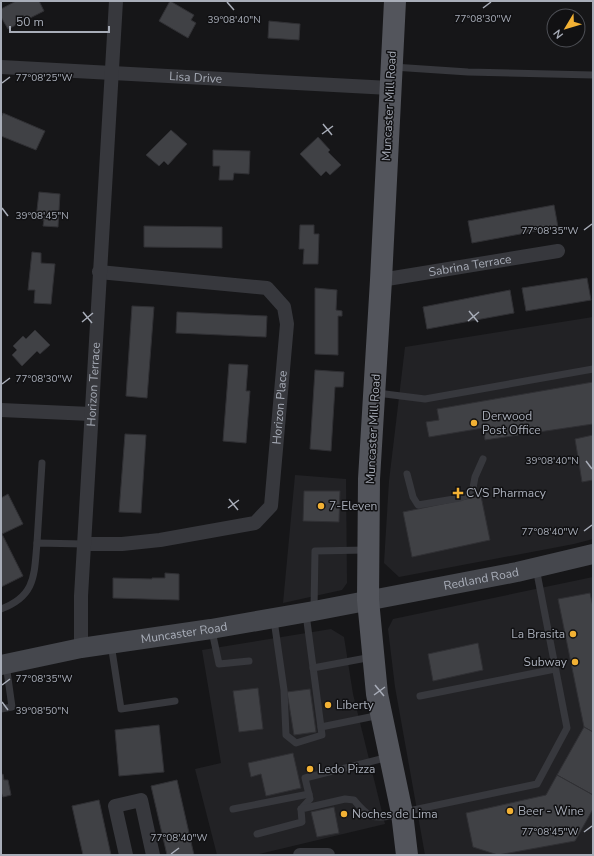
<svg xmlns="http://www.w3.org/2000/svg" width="594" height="856" viewBox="0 0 594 856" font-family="'Nunito Sans',sans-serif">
<rect width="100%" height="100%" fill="#161618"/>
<g fill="#222225">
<path d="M593 317V539L574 544 399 577 384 563 389 481 405 347Z"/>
<path d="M295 475 346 479 347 583 342 590 283 603Z"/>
<path d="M593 577V854L425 855 395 687 388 629 393 619Z"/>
<path d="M331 629 344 637 353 694 385 824 255 855H217L195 769 221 763 202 650Z"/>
</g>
<g fill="#404145" stroke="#303034">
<path d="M16 1H39L44 11 8 29 1 17V9Z"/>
<path d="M170 1 194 15 191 20 196 23 188 38 159 21Z"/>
<path d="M269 21 300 24 299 40 268 38Z"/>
<path d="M3 113 45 131 36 150 1 136V118Z"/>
<path d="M171 130 187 144 168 165 164 161 159 166 146 155Z"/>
<path d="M318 137 330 150 328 152 341 165 330 175 326 171 321 176 300 154Z"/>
<path d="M213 150 250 151 249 174 234 173 233 180H219L220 166H213Z"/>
<path d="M39 192 60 194 58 227 43 226 44 220 36 219Z"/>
<path d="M554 205 558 227 472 243 468 221Z"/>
<path d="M300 225H314V234H319L318 264H303L304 249H299Z"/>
<path d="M144 226 222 227V248L144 247Z"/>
<path d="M32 252 41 253V263L55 264 51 304 34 303 35 290H28Z"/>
<path d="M587 278 591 300 526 311 522 288Z"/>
<path d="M315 288 337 290 336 310 342 311V316H338V355L315 354Z"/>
<path d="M510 290 514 313 427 329 423 307Z"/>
<path d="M132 306 154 307 147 398 126 396Z"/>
<path d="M177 312 267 316 266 337 176 333Z"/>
<path d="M35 330 50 345 40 354 37 351 22 366 12 355 17 350 13 346 23 336 26 339Z"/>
<path d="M229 364 248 365 246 391H250L246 443 223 441Z"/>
<path d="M315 370 344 372 343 387H335L331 451 310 449Z"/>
<path d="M593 382V424L485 440 483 428 429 437 426 422 439 420 437 409Z"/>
<path d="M125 434 146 435 141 513 119 512Z"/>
<path d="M593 435V480L582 482 575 439Z"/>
<path d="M304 491H340L339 522 303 521Z"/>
<path d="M8 494 23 524 2 534 23 576 1 587V498Z"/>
<path d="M481 496 490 540 412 557 403 512Z"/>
<path d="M165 573 179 574V600L113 598V578L152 579V578H165Z"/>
<path d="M590 593 593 607V732L584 727 558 599Z"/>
<path d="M478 643 483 670 433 681 428 654Z"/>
<path d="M258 688 263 729 239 732 233 691Z"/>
<path d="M310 689 316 732 294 735 287 692Z"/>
<path d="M159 725 164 772 119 776 115 730Z"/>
<path d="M584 727 593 732V795L557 775Z"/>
<path d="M293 753 301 788 266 796 261 774 251 777 248 763Z"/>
<path d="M3 774 4 780H8L11 795 3 797 1 792V775Z"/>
<path d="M557 775 593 795V809L575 841 498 855 473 847 466 813 546 795Z"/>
<path d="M177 780 194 855H167L151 786Z"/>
<path d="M99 800 111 855H83L72 806Z"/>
<path d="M334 807 339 833 317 837 311 812Z"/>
</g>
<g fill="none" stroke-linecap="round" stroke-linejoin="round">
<g stroke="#37383d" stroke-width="7">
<path d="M393 67 468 72 593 75"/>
<path d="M377 393 425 399 593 369"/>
<path d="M407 474 413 497 418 505 460 498 467 495 473 488 475 477 483 459"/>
<path d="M37 543 42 463"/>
<path d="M1 609C36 596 34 575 37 543L84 544"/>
<path d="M314 609 315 551 366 550"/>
<path d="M274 620 284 690 286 735 296 743 322 735 306 614"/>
<path d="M212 631 219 664 249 661"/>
<path d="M111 644 121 709 175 701"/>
<path d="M313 668 372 657"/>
<path d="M420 696 555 669"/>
<path d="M1 709 12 707 6 664"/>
<path d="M321 727 380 715"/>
<path d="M233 809 309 794"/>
<path d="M301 809 310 799 305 778 389 757"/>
<path d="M404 812 537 784 567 728 536 568"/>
<path d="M257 834 302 822 301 809 345 799 354 800C371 821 374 818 400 815"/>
</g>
<g stroke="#37383d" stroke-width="14">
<path id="s1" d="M1 67 390 88"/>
<path id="s2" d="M381 280 558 251"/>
<path d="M1 410 91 414"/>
<path id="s3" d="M84 544H122L160 540 255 523 271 506 287 324 284 307 267 288 99 272"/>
<path id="s4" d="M81 648V596L116 1"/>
<path d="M126 855 115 806 141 800 153 855"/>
<path d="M300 855H328"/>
</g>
<path stroke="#45474d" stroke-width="20" id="s5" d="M1 665 81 648 211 629 314 611 517 572 593 554"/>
<path stroke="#53555c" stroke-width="22" d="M395 1 381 280 369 479 368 600 377 694 402 813 407 855"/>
</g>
<path fill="none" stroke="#a8adb8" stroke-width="1.5" d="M227 2 234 10M483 8 491 2M2 83 10 77M323 124 332 135M322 134 333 126M2 208 8 216M584 230 592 224M469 311 478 322M83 312 92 323M468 321 479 312M82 322 93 313M2 384 10 378M586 461 592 469M229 499 238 510M228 508 239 500M584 531 592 525M2 685 10 679M375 685 384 696M374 695 385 687M2 702 8 710M584 832 592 826M171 854 179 848"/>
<g fill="#f2b134" stroke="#111113" stroke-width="1.5">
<circle cx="474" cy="423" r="4"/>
<path d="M456 487h4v4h4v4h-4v4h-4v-4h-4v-4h4z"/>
<circle cx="321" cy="506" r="4"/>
<circle cx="573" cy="634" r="4"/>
<circle cx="575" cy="662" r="4"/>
<circle cx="328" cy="705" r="4"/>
<circle cx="310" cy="769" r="4"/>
<circle cx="510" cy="811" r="4"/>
<circle cx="344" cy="814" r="4"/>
</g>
<g text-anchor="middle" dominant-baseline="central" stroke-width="3" stroke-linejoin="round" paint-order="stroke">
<g font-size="12" fill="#a8adb8" stroke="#111113">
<text stroke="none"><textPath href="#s1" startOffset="195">Lisa Drive</textPath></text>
<text transform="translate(389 106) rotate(-87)">Muncaster Mill Road</text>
<text stroke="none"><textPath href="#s2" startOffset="90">Sabrina Terrace</textPath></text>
<text stroke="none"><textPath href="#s4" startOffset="264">Horizon Terrace</textPath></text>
<text stroke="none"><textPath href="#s3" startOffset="295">Horizon Place</textPath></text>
<text transform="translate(373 429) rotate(-87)">Muncaster Mill Road</text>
<text stroke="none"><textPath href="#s5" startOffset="488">Redland Road</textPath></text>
<text stroke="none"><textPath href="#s5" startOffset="186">Muncaster Road</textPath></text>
</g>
<g font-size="12" fill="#a8adb8" stroke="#111113" text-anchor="start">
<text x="482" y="416">Derwood<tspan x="482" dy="14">Post Office</tspan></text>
<text x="466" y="493">CVS Pharmacy</text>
<text x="329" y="506">7-Eleven</text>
<text x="565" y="634" text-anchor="end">La Brasita</text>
<text x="567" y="662" text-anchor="end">Subway</text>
<text x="336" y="705">Liberty</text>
<text x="318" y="769">Ledo Pizza</text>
<text x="518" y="811">Beer - Wine</text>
<text x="352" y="814">Noches de Lima</text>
</g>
</g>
<g font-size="10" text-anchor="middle" fill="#a8adb8" stroke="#111113" stroke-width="3" stroke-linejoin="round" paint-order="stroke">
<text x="483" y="22">77°08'30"W</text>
<text x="234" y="23">39°08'40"N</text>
<text x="44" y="81">77°08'25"W</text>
<text x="42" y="219">39°08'45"N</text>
<text x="550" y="234">77°08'35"W</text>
<text x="44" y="382">77°08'30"W</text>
<text x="552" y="464">39°08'40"N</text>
<text x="550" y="535">77°08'40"W</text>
<text x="44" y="682">77°08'35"W</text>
<text x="42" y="714">39°08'50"N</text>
<text x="550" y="835">77°08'45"W</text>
<text x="179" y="841">77°08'40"W</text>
</g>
<rect width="594" height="856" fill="none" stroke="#a8adb8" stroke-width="4"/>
<g transform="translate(566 28) rotate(232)"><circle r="19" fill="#111113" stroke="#4d4f55"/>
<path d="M0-3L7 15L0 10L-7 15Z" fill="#f2b134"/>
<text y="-6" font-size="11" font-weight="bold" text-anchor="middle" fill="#a8adb8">N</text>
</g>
<path d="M10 26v6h99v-6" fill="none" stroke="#a8adb8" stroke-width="2"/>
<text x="16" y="26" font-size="12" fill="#a8adb8" stroke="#111113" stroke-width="3" paint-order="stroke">50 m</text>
</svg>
